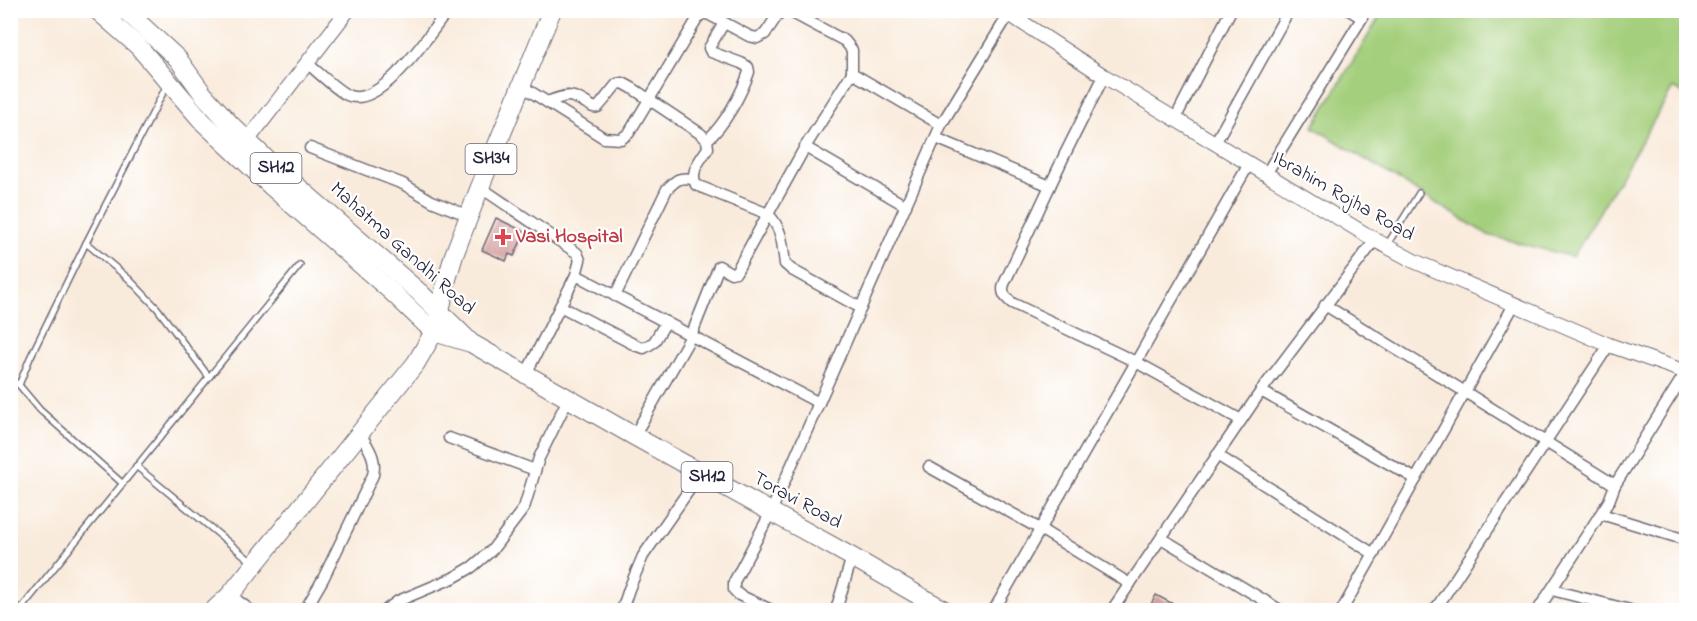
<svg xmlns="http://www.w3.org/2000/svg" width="1697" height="621" viewBox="0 0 1697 621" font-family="'Indie Flower',sans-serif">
<rect width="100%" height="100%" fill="#fff"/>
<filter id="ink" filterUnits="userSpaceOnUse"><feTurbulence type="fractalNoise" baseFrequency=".0167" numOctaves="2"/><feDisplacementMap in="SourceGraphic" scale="12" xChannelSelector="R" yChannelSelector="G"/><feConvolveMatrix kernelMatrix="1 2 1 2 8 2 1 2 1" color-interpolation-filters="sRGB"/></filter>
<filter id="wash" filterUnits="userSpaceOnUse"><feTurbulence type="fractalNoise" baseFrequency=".008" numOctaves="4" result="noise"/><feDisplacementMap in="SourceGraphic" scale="24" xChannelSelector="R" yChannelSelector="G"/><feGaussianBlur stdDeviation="1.35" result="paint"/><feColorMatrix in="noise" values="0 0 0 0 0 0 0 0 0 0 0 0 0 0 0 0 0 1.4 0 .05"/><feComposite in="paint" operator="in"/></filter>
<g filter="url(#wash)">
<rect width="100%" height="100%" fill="#f9ebdb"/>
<path fill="#a4cf7b" stroke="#63785b" stroke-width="1.5" d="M1383 11H1686V95L1673 88 1573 257 1488 235 1313 127Z"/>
<g id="blocks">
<g fill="#d29998">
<path d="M496 218 525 232 514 256 509 254 506 261 482 250Z"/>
<path d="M1156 595 1184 610H1148Z"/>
</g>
</g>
</g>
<g filter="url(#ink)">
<use href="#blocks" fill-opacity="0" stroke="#6d6873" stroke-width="1.5"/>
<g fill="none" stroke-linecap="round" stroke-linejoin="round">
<defs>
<g id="service">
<path d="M86 243 129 279 157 308 209 377"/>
<path d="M1387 245 1419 193"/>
<path d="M10 378 19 385 40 410 122 483"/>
<path d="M19 385 30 358 86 243 167 85"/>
<path d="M136 466 251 561"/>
<path d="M20 610 300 265"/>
</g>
<g id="minor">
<path d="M787 10 845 41 852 50V73"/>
<path d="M307 63C318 72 335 89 347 95 380 111 431 32 448 10"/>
<path d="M520 85 604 138 621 139 629 133 699 16 703 14H708L749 36 757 38 765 34 781 10"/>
<path d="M547 102C571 93 571 94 593 107 595 107 596 108 598 107 600 106 613 88 617 84L623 83 632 88 701 134 707 140 708 148C701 159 689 172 696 185L768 214 736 272 731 273 719 266 691 336 634 436"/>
<path d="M1175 119 1231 10"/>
<path d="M936 138 1050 186"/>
<path d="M707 140C724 126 742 93 749 72L748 67 741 63 711 52 709 48 724 23"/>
<path d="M1215 143 1289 10"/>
<path d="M805 147 906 206"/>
<path d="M310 148 403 184 432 201 469 216"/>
<path d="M1266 174 1362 18 1349 10"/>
<path d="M480 187 577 253 580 260 576 275 526 374"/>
<path d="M576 275 819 403"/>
<path d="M615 296 667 189C677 179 679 177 693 179"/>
<path d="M1325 305 1615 485"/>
<path d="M560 306 637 346 644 348 654 342 666 322"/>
<path d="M861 308 792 270 785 264C782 243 783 230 768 214L805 147 852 73 941 125"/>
<path d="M1261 391 1416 479"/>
<path d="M1241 420 1136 362 1249 164"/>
<path d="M449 438 535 470"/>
<path d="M1217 455 1374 554"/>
<path d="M929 467 1040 529 1130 584"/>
<path d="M1601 514 1686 540"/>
<path d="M1161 538 1280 610"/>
<path d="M1552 590 1630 610"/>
<path d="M230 595 250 610"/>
<path d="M305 610 323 579 373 475C377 457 368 448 360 433"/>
<path d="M386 610 398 601 453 578 472 567 492 550 524 508 539 458 568 399"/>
<path d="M622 610 629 589 643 556 701 473"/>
<path d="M771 610 739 595 734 590V582L771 512 941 125 1009 14"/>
<path d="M836 610 852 557"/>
<path d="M994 610 1136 362 1012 303C1005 297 1001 293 1004 284L1064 156 1104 76"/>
<path d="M1112 610 1261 391 1375 240"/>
<path d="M1342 610 1515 303"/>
<path d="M1435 610 1609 345"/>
<path d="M1538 610 1609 501 1615 485 1686 372"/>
</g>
<g id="tertiary">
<path d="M1003 10 1104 76 1375 240 1414 261 1609 345 1686 372"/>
<path d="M247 141 348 10"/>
</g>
<g id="primary">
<path d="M97 10 138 46 203 122 271 186 392 292 434 332 471 343 634 436 852 557 944 610"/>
<path d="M125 10 178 59 203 94 231 125 267 160 419 292 469 341"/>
<path d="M214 610 230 595 416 363 434 332 440 312 445 286 454 255 480 187 552 10"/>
</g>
</defs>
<use href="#service" stroke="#6d6873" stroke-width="8"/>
<use href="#minor" stroke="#6d6873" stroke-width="13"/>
<use href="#tertiary" stroke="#6d6873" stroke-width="16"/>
<use href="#primary" stroke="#6d6873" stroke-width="20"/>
<use href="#service" stroke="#fff" stroke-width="5"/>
<use href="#minor" stroke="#fff" stroke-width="10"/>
<use href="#tertiary" stroke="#fff" stroke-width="14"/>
<use href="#primary" stroke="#fff" stroke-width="18"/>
</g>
</g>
<path fill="#e0444e" stroke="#fff" stroke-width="2" d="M500 228h6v6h6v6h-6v6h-6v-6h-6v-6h6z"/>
<g text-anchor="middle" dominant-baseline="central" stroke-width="4.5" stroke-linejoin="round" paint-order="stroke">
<g fill="#fff" stroke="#646476" stroke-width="1.5">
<rect x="465.5" y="144" width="51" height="30" rx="4.5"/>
<rect x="250.5" y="153" width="51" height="30" rx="4.5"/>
<rect x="681.5" y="462" width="51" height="30" rx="4.5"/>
</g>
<g font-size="18" font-weight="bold" fill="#22223b">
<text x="491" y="159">SH34</text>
<text x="276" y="168">SH12</text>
<text x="707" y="477">SH12</text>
</g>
<g font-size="20" fill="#22223b" stroke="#fff">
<text transform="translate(1343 197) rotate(30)">Ibrahim Rojha Road</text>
<text transform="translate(402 249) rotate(42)">Mahatma Gandhi Road</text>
<text transform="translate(797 501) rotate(29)">Toravi Road</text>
</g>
<g font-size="20" font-weight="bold" fill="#be3a42" stroke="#fff" text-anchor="start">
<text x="516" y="237">Vasi Hospital</text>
</g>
</g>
<rect width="1697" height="621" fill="none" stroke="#fff" stroke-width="36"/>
</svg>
